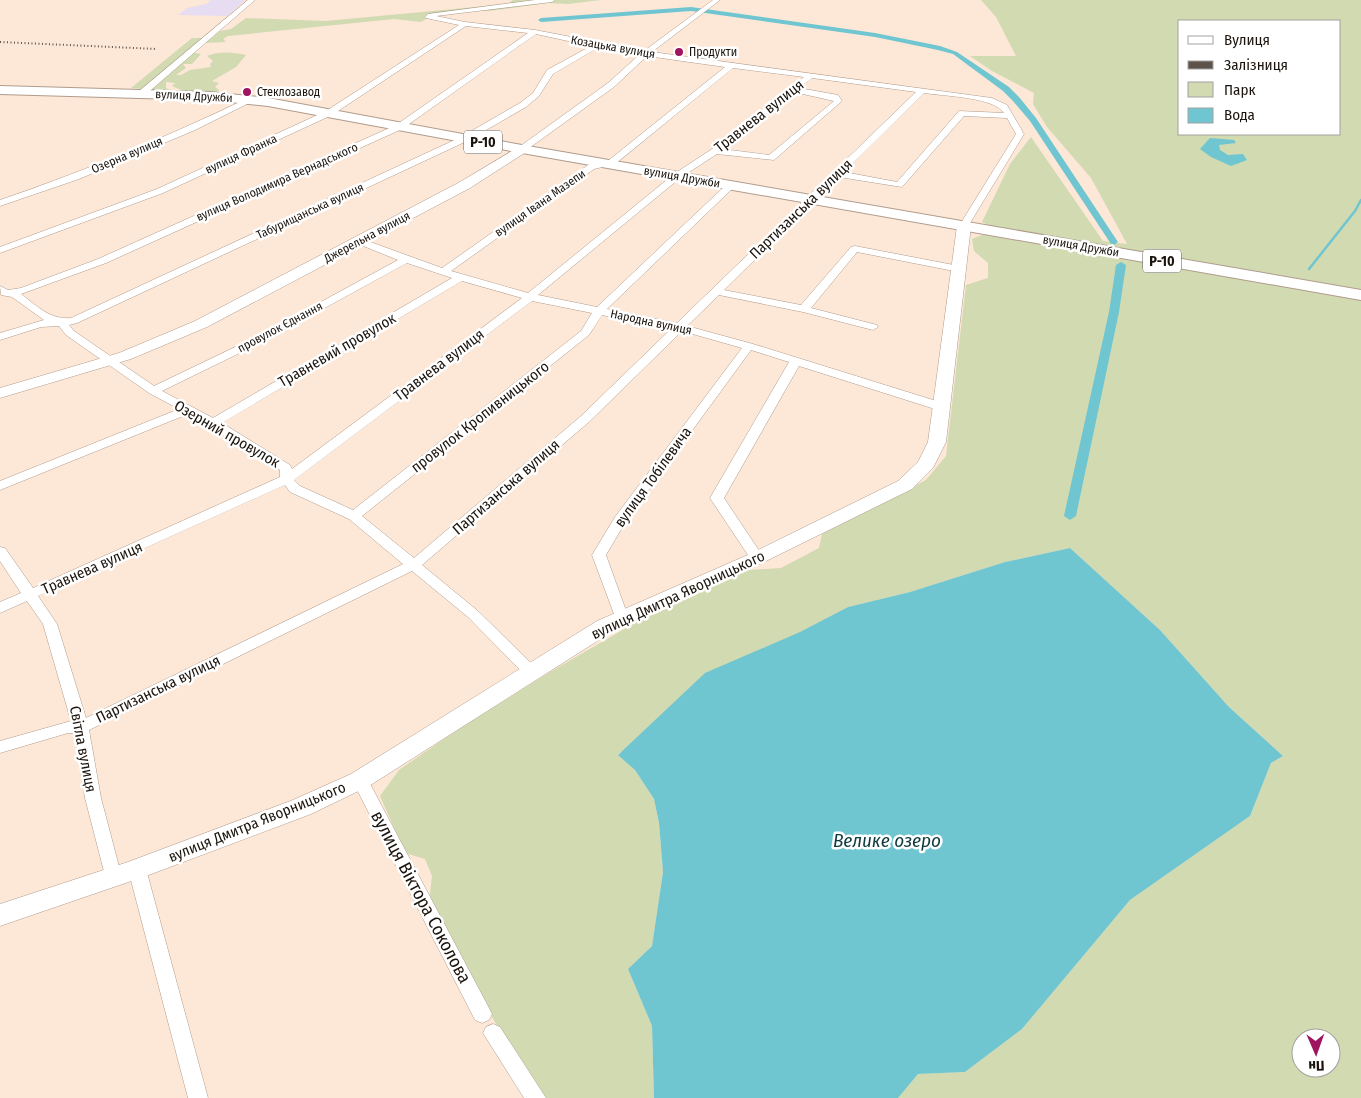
<svg xmlns="http://www.w3.org/2000/svg" width="1361" height="1098" viewBox="0 0 1361 1098" font-family="'Fira Sans Condensed',sans-serif">
<rect width="100%" height="100%" fill="#fde7d7"/>
<path fill="#e7ddf2" d="M211 0H245L227 16 178 15 187 8 206 4Z"/>
<g fill="#d1dab1" fill-rule="evenodd">
<path d="M513 0H601L568 4 548 3 489 11 466 10 435 14 421 22 394 19 228 36 223 39 226 42 205 43 143 89 131 88 192 38H212L220 31 231 29 246 18 325 21 508 4Z"/>
<path d="M981 0H1361V1098H898L918 1074 965 1072 1022 1029 1130 900 1250 816 1271 763 1283 756 1229 707 1160 630 1070 548 1005 562 910 592 848 607 801 632 618 754 635 770 654 799 659 823 663 872 652 946 628 969 652 1026 654 1098H546L499 1030 460 955 429 902 432 876 425 859 405 853 380 796 399 770 460 728 550 672 631 625 749 570 781 568 819 548 822 534 926 480 946 456 966 285 988 278V263L974 251 972 239 987 233 992 227 982 222 1010 164 1031 137 1103 241 1127 244 1091 178 1047 127 1033 104 1034 93 992 71 970 56H1016L996 17ZM1180 21H1340V134H1180ZM1301 1038H1331V1068H1301Z"/>
<path d="M191 52 201 54 192 64H183L186 68 176 75H181L190 70 211 67 210 64 213 61 207 56C218 51 233 52 246 55L236 67 212 81 219 83 215 87 219 90 214 94 186 92 172 86 175 83 166 82V88L174 92 147 91Z"/>
</g>
<g fill="#6fc6d1">
<path d="M1210 138 1234 140 1236 143 1219 145 1220 150 1228 155 1243 154 1247 160 1231 166 1211 157 1200 149Z"/>
<path d="M1070 548 1160 630 1229 707 1283 756 1271 763 1250 816 1130 900 1022 1029 965 1072 918 1074 898 1098H654L652 1026 628 969 652 946 663 872 659 823 654 799 635 770 618 755 705 673 800 632 848 607 910 592 1005 562Z"/>
</g>
<g fill="none" stroke-linecap="round" stroke-linejoin="round">
<path stroke="#6fc6d1" stroke-width="2.5" d="M1309 269 1355 211 1361 200"/>
<g fill="#6fc6d1" fill-rule="evenodd">
<path d="M691 7 875 33 940 46 957 52 1009 87 1019 97 1036 118 1118 242 1114 245 1111 244 1030 121 1013 101 1003 91 953 54 938 50 875 37 691 11 541 22 538 20 541 18Z"/>
<path d="M1121 262 1126 265 1119 312 1076 516 1070 520 1064 516 1109 312 1116 265Z"/>
</g>
<defs>
<g id="street">
<path d="M248 0H255L144 96H138V92Z"/>
<path d="M535 0H555L552 2 436 16 465 22 535 30 644 51 713 0H720L652 52 992 98 1007 105 1024 134 967 228 964 229 959 226 1016 134 1007 118 964 116 902 187 839 177 724 290 801 305 851 247 855 246 959 266 964 269 963 271 959 272 857 252 811 308 877 325 878 327 873 330 803 312 719 295 687 326 753 344 946 404 948 407 946 410H938L799 366 724 498 764 558 762 561H752L710 498 789 362 751 350 626 521 606 555 629 619 627 622H617L592 555 615 517 742 348 682 331 589 422 422 565 478 611 536 668 539 672 536 676 531 677 526 676 468 617 412 571 89 730 101 798 122 878 119 883 113 885 107 883 85 798 74 733H68L0 753V741L71 721 43 624 27 601 0 613V602L21 593 0 561V547L5 548 33 588 280 477V470L188 414 0 490V481L179 409 149 393 66 335 59 326 41 327 0 340V333L44 320 12 297 1 295 0 286 8 290 21 288 98 259 396 125 528 33 466 26 332 115 163 193 0 253V247L157 189 326 111 459 25 426 18 425 17 428 14ZM536 34 591 46 547 70 533 93 520 103 461 137 71 318C50 320 37 306 21 294L106 263 402 129ZM599 47 639 55 608 83 519 147V151H525L614 87 647 56 725 67 609 160 588 165 442 268 362 239H356V243L398 260 260 335 154 386 74 331 69 325 77 323 467 141 526 107 539 96 553 74ZM733 68 804 77 712 149 674 174 528 293 451 271 594 169 615 164ZM812 78 916 92 677 323 607 309 733 188V184H727L597 307 538 295 680 178 717 154 774 160 842 101 838 95 799 88ZM794 92 834 101 769 155 722 149ZM924 93C943 96 994 97 1004 113L959 111 897 182 844 172ZM407 263 452 278 213 418 162 391 268 339ZM462 281 522 298 292 469 290 465 222 423ZM532 301 592 313 581 331 353 510 300 486 294 480ZM602 315 671 329 581 416 414 558 362 516 589 335ZM285 485 290 492 349 519 403 564 86 718 57 624 38 596Z"/>
<path d="M248 98 255 100 195 130 79 179 0 206V200C85 171 167 137 248 98Z"/>
<path d="M360 774 366 776 368 780 489 1008 492 1014 489 1020 482 1023 475 1020 352 780 354 776Z"/>
<path d="M137 862 143 864 146 869 208 1098H188L128 869 131 864Z"/>
<path d="M493 1024 500 1027 546 1098H524L483 1033 486 1027Z"/>
</g>
<g id="secondary">
<path d="M522 145 528 149 526 152 470 188 207 327 131 359 0 398V388L119 353 195 321 460 182Z"/>
<path d="M964 222 971 226 946 442 933 468 912 489 764 562 613 631 369 786 311 814 146 876 0 926V904L128 862 293 800 351 774 597 621 750 554 898 481 918 462 928 442 957 226Z"/>
</g>
<path id="primary" d="M0 86 210 92 268 98 522 145 1361 290V300L522 153 268 106 210 100 0 94Z"/>
</defs>
<use href="#street" stroke="#b09c8c" stroke-width="1"/>
<use href="#secondary" stroke="#b09c8c" stroke-width="1"/>
<use href="#primary" stroke="#b09c8c" stroke-width="2"/>
<use href="#street" fill="#fff" fill-rule="evenodd"/>
<use href="#secondary" fill="#fff" fill-rule="evenodd"/>
<use href="#primary" fill="#fff" fill-rule="evenodd"/>
<path stroke="#5e534a" stroke-width="2" stroke-dasharray="1 2.5" stroke-linecap="butt" d="M0 42 157 49"/>
</g>
<g fill="#9f1460" stroke="#fff" stroke-width="2">
<circle cx="679" cy="52" r="5"/>
<circle cx="247" cy="92" r="5"/>
</g>
<g text-anchor="middle" dominant-baseline="central" stroke-width="5" stroke-linejoin="round" paint-order="stroke">
<g font-size="12" fill="#1b140e" stroke="#fff">
<text transform="translate(613 47) rotate(10)">Козацька вулиця</text>
<text transform="translate(194 96) rotate(3)">вулиця Дружби</text>
<text transform="translate(241 154) rotate(-25)">вулиця Франка</text>
<text transform="translate(127 155) rotate(-23)">Озерна вулиця</text>
<text transform="translate(682 177) rotate(10)">вулиця Дружби</text>
<text transform="translate(277 182) rotate(-24)">вулиця Володимира Вернадського</text>
<text transform="translate(540 203) rotate(-35)">вулиця Івана Мазепи</text>
<text transform="translate(310 211) rotate(-25)">Табурищанська вулиця</text>
<text transform="translate(367 237) rotate(-28)">Джерельна вулиця</text>
<text transform="translate(1081 246) rotate(10)">вулиця Дружби</text>
<text transform="translate(651 322) rotate(12)">Народна вулиця</text>
<text transform="translate(280 327) rotate(-28)">провулок Єднання</text>
</g>
<g font-size="12" fill="#1b140e" stroke="#fff" text-anchor="start">
<text x="689" y="52">Продукти</text>
<text x="257" y="92">Стеклозавод</text>
</g>
<g fill="#fff" stroke="#5f5a56" stroke-width="1">
<rect x="464" y="130.5" width="38" height="23" rx="4"/>
<rect x="1143" y="249.5" width="38" height="23" rx="4"/>
</g>
<g font-size="14" font-weight="bold" fill="#1b140e">
<text x="483" y="142">Р-10</text>
<text x="1162" y="261">Р-10</text>
</g>
<g font-size="15" fill="#1b140e" stroke="#fff">
<text transform="translate(759 116) rotate(-38)">Травнева вулиця</text>
<text transform="translate(801 209) rotate(-44)">Партизанська вулиця</text>
<text transform="translate(337 350) rotate(-30)">Травневий провулок</text>
<text transform="translate(439 365) rotate(-37)">Травнева вулиця</text>
<text transform="translate(480 417) rotate(-38)">провулок Кропивницького</text>
<text transform="translate(227 434) rotate(30)">Озерний провулок</text>
<text transform="translate(653 477) rotate(-54)">вулиця Тобілевича</text>
<text transform="translate(506 487) rotate(-41)">Партизанська вулиця</text>
<text transform="translate(92 568) rotate(-24)">Травнева вулиця</text>
<text transform="translate(678 595) rotate(-25)">вулиця Дмитра Яворницького</text>
<text transform="translate(158 689) rotate(-26)">Партизанська вулиця</text>
<text transform="translate(83 749) rotate(79)">Світла вулиця</text>
<text transform="translate(257 822) rotate(-22)">вулиця Дмитра Яворницького</text>
</g>
<g font-size="18" fill="#1b140e" stroke="#fff">
<text transform="translate(421 897) rotate(62)">вулиця Віктора Соколова</text>
</g>
<g font-size="19" font-style="italic" fill="#0f3a3e" stroke="#fff">
<text x="887" y="840">Велике озеро</text>
</g>
</g>
<rect x="1178" y="20" width="162" height="115" fill="#ffffff" stroke="#a4a19f"/>
<rect x="1188" y="36" width="25" height="8" fill="#ffffff" stroke="#a4a19f"/>
<text x="1224" y="45" font-size="15" fill="#1b140e">Вулиця</text>
<rect x="1188" y="61" width="25" height="8" fill="#5e534a" stroke="#a4a19f"/>
<text x="1224" y="70" font-size="15" fill="#1b140e">Залізниця</text>
<rect x="1188" y="82" width="25" height="15" fill="#d1dab1" stroke="#a4a19f"/>
<text x="1224" y="95" font-size="15" fill="#1b140e">Парк</text>
<rect x="1188" y="108" width="25" height="15" fill="#6fc6d1" stroke="#a4a19f"/>
<text x="1224" y="120" font-size="15" fill="#1b140e">Вода</text>
<g transform="translate(1316 1053) rotate(178)"><circle r="24" fill="#ffffff" stroke="#a4a19f"/>
<path d="M0-4L9 19L0 12L-9 19Z" fill="#9f1460"/>
<text y="-8" font-size="14" font-weight="bold" text-anchor="middle" fill="#1b140e">Пн</text>
</g>
</svg>
